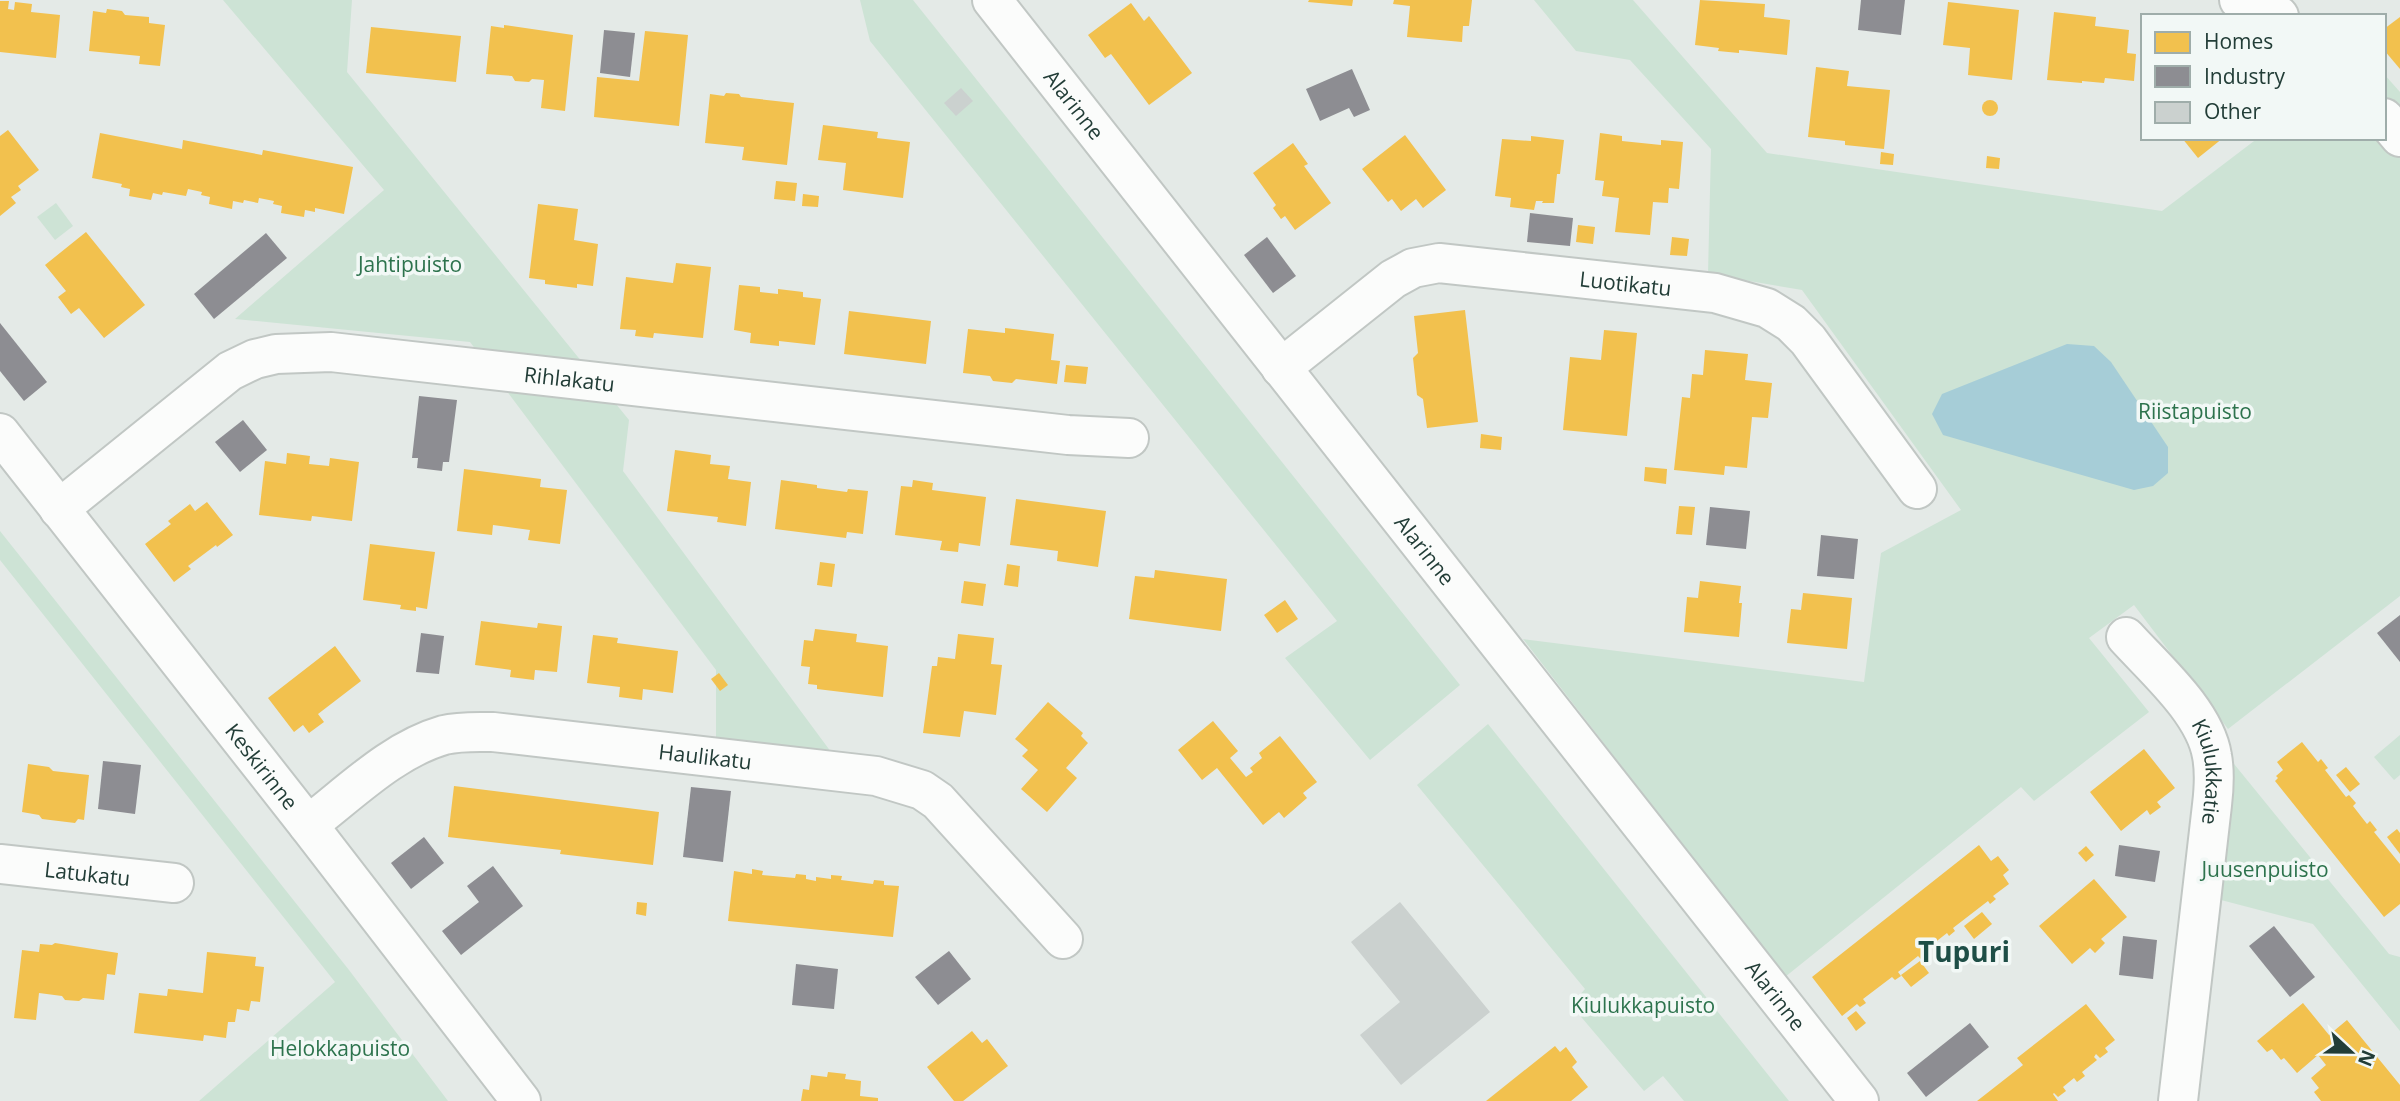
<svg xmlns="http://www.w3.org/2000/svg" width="2400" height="1101" viewBox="0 0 2400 1101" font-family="'Open Sans',sans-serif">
<rect width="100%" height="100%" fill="#e4eae7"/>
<g fill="#cde3d5">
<path d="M223 0H352L347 72 629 420 623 471 834 756 716 742V670L470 342 235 319 384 190Z"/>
<path d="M860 0H913L1460 685 1370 760 1285 658 1337 621 870 41Z"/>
<path d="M1534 0H1633L1767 153 2162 211 2258 138H2384V74L2400 92V596L2228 729 2134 605 2089 638 2149 712 2034 801 2021 787 1785 977 1523 639 1864 682 1881 553 1961 510 1802 290 1708 274 1711 149 1630 60 1576 51Z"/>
<path d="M56 203 73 226 55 240 37 217Z"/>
<path d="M0 531 349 970 448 1101H199L335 982 0 560Z"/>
<path d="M1488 724 1789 1101H1684L1663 1076 1644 1091 1571 1005 1585 989 1417 785Z"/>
<path d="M2400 735V775L2394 780 2374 757Z"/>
<path d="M2230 759 2389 954 2400 957V1031L2313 924 2221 900Z"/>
</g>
<path fill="#a6cdd7" d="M2067 344 2094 346 2111 362 2168 447V473L2153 486 2134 490 1943 435 1932 414 1942 394Z"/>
<g fill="#f2c14e">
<path d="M1309 0H1353L1352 6 1308 2Z"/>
<path d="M1394 0H1472L1469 26H1463L1462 42 1407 37 1410 6 1393 4Z"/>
<path d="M1700 0 1765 4 1764 17 1790 20 1787 55 1739 50V53L1718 51 1719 48 1695 45Z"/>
<path d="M0 1H9L8 9 14 10 15 2 32 4 31 12 60 15 56 58 0 52Z"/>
<path d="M1948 2 2019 10 2012 80 1968 75 1970 48 1943 45Z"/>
<path d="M1131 3 1144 21 1149 16 1192 73 1149 105 1111 54 1105 58 1088 35Z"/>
<path d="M107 9 122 11 125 15 149 17V23L165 25 160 66 139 64 140 56 89 51 93 11 106 13Z"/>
<path d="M2054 12 2096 17 2095 26 2129 30 2127 53 2136 54 2134 81 2105 78 2104 83 2082 81V83L2047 80Z"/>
<path d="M2400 17V69L2384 50V29Z"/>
<path d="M504 25 573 35 565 111 541 108 544 80 532 79 529 82 515 81 512 76 486 74 491 26 504 28Z"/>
<path d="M371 27 461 36 456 82 366 73Z"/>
<path d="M645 31 688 35 679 126 594 117 597 77 639 81Z"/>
<path d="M1816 67 1849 71 1847 86 1890 90 1884 149 1845 145V141L1808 137Z"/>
<path d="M726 93 739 94 741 97 794 103 787 165 742 160 744 147 705 143 710 94 724 96Z"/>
<circle cx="1990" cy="108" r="8"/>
<path d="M823 125 878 132 877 138 910 142 903 198 843 190 846 163 818 160Z"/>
<path d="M8 130 39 170 18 186 21 190 11 197 16 203 0 216V136Z"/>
<path d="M100 133 182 149 183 140 262 155 263 150 353 167 344 214 315 208V212L305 210 304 217 281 213 282 206 273 204 274 201 259 198 258 203 244 200 243 203 233 201 232 209 209 204 210 197 201 195 202 192 188 189 186 196 163 192 162 195 153 193 151 200 129 196 130 189 121 187 122 184 92 178Z"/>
<path d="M1600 133 1622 136V141L1661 145V140L1683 142 1679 189 1669 188 1668 203 1653 202 1650 235 1615 232 1619 198 1602 196 1604 181 1595 180Z"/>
<path d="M1405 135 1446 190 1423 208 1416 199 1401 211 1392 199 1388 202 1362 169Z"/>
<path d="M1531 136 1564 140 1560 174H1557L1554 203H1542L1543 201H1536L1534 210 1510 207 1511 198 1495 196 1502 139 1531 141Z"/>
<path d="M2182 138H2223L2198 158Z"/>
<path d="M1293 143 1308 164 1304 166 1331 203 1295 230 1285 216 1281 219 1273 208 1276 205 1253 173Z"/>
<path d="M1881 152 1894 154 1893 165 1880 164Z"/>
<path d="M1987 156 2000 158 1999 169 1986 168Z"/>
<path d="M776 181 797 183 795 201 774 199Z"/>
<path d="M803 194 819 196 818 207 802 206Z"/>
<path d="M538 204 578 209 574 240 598 244 593 286 577 284V288L545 284V280L529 278Z"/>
<path d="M1578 225 1595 227 1593 244 1576 242Z"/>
<path d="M86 232 145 305 104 338 79 308 71 314 58 297 66 291 45 265Z"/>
<path d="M1672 237 1689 239 1687 256 1670 255Z"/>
<path d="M676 263 711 267 703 338 654 333 653 338 635 336 636 330 620 329 626 277 673 283Z"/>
<path d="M739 285 760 287V292L778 294V289L803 292V297L821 299 815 345 779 341V346L750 343 751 333 734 330Z"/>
<path d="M1465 310 1478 422 1427 428 1423 399 1417 395 1413 358 1418 353 1414 316Z"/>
<path d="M849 311 931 321 926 364 844 354Z"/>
<path d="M1005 328 1054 334 1051 360 1060 361 1057 384 1016 379 1012 383 993 381 990 376 963 373 968 329 1005 333Z"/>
<path d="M1604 330 1637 333 1627 436 1563 430 1570 357 1601 360Z"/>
<path d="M1705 350 1748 354 1745 380 1772 383 1768 418 1752 417 1747 468 1725 466 1724 475 1674 470 1682 397 1690 398 1692 374 1703 375Z"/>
<path d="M1066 365 1088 367 1086 384 1064 382Z"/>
<path d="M1481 434 1502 437 1501 450 1480 448Z"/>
<path d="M675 450 711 455 710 464 730 466 728 479 751 482 746 526 717 522 718 517 667 511Z"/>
<path d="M287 453 310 456 309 464 329 466 330 458 359 462 352 521 312 516 311 521 259 515 265 461 286 464Z"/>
<path d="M1645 467 1667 469 1666 484 1644 481Z"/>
<path d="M464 469 541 479 540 487 567 490 560 544 528 540 530 530 493 525 492 535 457 531Z"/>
<path d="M781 480 817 485V488L847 492 848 489 868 491 863 534 847 532 846 538 775 529Z"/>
<path d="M913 480 933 483 932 490 986 497 980 546 959 543 958 552 940 550 942 541 895 535 901 486 912 487Z"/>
<path d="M1016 499 1106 511 1098 567 1057 561 1058 551 1010 545Z"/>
<path d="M207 502 233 535 217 547 216 545 188 566 191 569 174 582 145 544 171 524 168 521 190 504 195 511Z"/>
<path d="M1679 506 1695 507 1692 535 1676 534Z"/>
<path d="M370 544 435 552 427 609 416 607V611L400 609 401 605 363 600Z"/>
<path d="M820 562 835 564 832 587 817 585Z"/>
<path d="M1007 564 1020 566 1018 587 1004 585Z"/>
<path d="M1155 570 1227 579 1221 631 1129 619 1135 576 1154 578Z"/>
<path d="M964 581 986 584 983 606 961 603Z"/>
<path d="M1700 581 1741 586 1739 603H1742L1739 637 1684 632 1687 597 1698 598Z"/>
<path d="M1803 593 1852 598 1847 649 1787 643 1791 609 1801 610Z"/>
<path d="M1285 600 1298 619 1277 633 1264 615Z"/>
<path d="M481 621 537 628 538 623 562 626 557 672 535 670 534 680 510 677 511 670 475 665Z"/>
<path d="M815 629 857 634 856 642 888 646 883 697 817 689V685L808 684 810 667 801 666 804 640 813 641Z"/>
<path d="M958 634 994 638 991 664 1002 665 996 715 964 711 960 737 923 733 932 666H937L938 657 955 659Z"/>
<path d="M593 635 618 638 617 643 678 651 673 693 643 689 642 700 619 697 620 687 587 683Z"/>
<path d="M335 646 361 681 318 714 324 722 309 733 303 725 294 732 268 698Z"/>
<path d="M719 673 728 685 720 691 711 679Z"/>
<path d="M1048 702 1083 733 1081 736 1088 743 1066 768 1077 778 1047 812 1021 789 1038 770 1022 756 1028 750 1015 739Z"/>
<path d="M1213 721 1238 751 1230 758 1246 777 1253 772 1250 768 1262 758 1259 753 1280 736 1317 782 1303 793 1307 798 1284 818 1279 812 1263 825 1217 768 1202 780 1178 750Z"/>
<path d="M2302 742 2318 762 2321 759 2328 768 2325 770 2346 797 2349 795 2356 803 2353 806 2367 824 2370 821 2377 830 2374 832 2400 864V904L2384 917 2275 781 2278 778 2276 776 2283 770 2277 762Z"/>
<path d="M2144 749 2175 788 2157 802 2161 807 2150 815 2147 810 2121 831 2090 792Z"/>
<path d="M28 764 49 767 53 771 89 775 84 820 78 819 75 823 42 819 39 815 22 812Z"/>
<path d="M2346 767 2360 784 2350 792 2336 775Z"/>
<path d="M454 786 659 812 653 865 560 854 561 850 448 837Z"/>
<path d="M2397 829 2400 833V854L2387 837Z"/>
<path d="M1979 845 1991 861 1998 856 2009 870 2003 875 2009 884 1993 896 1996 899 1990 904 1988 901 1953 928 1955 931 1949 936 1947 933 1924 951 1927 955 1921 959 1918 956 1898 972 1901 976 1895 980 1892 977 1863 999 1866 1003 1860 1007 1857 1004 1842 1016 1812 977Z"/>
<path d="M2086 846 2094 855 2086 862 2078 853Z"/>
<path d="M752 869 763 871 762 875 795 878 796 874 806 875V879L816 881V877L831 879V875L842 876 841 880 873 884 874 880 884 881V885L899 886 893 937 728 921 734 871 752 874Z"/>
<path d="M2094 879 2127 917 2101 939 2105 943 2095 953 2090 948 2072 964 2039 926Z"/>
<path d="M637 902 647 903 646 916 636 914Z"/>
<path d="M1982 912 1992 924 1974 939 1964 926Z"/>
<path d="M55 943 118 953 115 975 107 974 104 1000 83 998 79 1001 65 1000 62 996 39 993 36 1020 14 1018 22 950 39 952 40 944 52 945Z"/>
<path d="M207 952 256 957 255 966 264 967 260 1002 251 1001 249 1011 237 1009 235 1022H228L226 1038 204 1035 203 1041 134 1033 139 993 167 996 168 989 203 993Z"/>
<path d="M1920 961 1929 973 1911 987 1901 975Z"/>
<path d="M2303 1003 2329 1035 2347 1020 2400 1085V1101H2321L2314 1092 2319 1088 2311 1078 2326 1065 2318 1055 2297 1073 2284 1058 2281 1060 2272 1049 2267 1052 2257 1041Z"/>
<path d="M2086 1004 2115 1040 2105 1048 2108 1052 2100 1058 2096 1054 2094 1057 2097 1060 2082 1072 2085 1076 2077 1082 2074 1078 2063 1087 2066 1091 2058 1097 2054 1093 2053 1094 2058 1101H1977L2023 1065 2017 1058Z"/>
<path d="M1856 1011 1866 1023 1856 1031 1847 1018Z"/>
<path d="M972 1031 982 1043 987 1039 1008 1066 963 1101H954L927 1067Z"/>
<path d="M1555 1046 1560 1052 1566 1047 1577 1062 1572 1067 1588 1087 1571 1101H1486Z"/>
<path d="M828 1072 846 1074 845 1079 861 1081 860 1096 878 1098V1101H801L803 1089 809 1090 811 1075 827 1077Z"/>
</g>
<g fill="#8d8d92">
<path d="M1861 0H1905L1901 35 1858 30Z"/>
<path d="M604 30 635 33 630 77 600 73Z"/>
<path d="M1352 69 1370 110 1354 117 1349 108 1320 121 1306 89Z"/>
<path d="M1530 213 1573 218 1570 246 1527 242Z"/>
<path d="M266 233 287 258 214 319 194 294Z"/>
<path d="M1267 237 1296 276 1273 293 1244 255Z"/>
<path d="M0 323 47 382 24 401 0 371Z"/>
<path d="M419 396 457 400 449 462H443L442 471 417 468 418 458H412Z"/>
<path d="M243 420 267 450 240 472 215 442Z"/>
<path d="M1710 507 1750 511 1746 549 1706 545Z"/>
<path d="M1821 535 1858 539 1854 579 1817 576Z"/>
<path d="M2400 615V662L2377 633Z"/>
<path d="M421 633 444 636 439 674 416 672Z"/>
<path d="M103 761 141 765 135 814 98 809Z"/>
<path d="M691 787 731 791 723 862 683 857Z"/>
<path d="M424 837 444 863 411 889 391 863Z"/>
<path d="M2119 845 2160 851 2155 882 2115 876Z"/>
<path d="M493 866 523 906 461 955 442 931 479 902 467 886Z"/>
<path d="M2274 926 2315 977 2290 997 2249 946Z"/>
<path d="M2123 936 2157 940 2153 979 2119 975Z"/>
<path d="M949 951 971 979 938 1005 915 977Z"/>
<path d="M796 964 838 969 834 1009 792 1005Z"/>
<path d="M1970 1023 1989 1047 1926 1097 1907 1073Z"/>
</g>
<g fill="#cbd1cf">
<path d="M961 88 973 101 956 116 944 103Z"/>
<path d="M1400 902 1490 1012 1401 1085 1360 1035 1400 1002 1351 942Z"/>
</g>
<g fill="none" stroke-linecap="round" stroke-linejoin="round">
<defs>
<g id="minor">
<path id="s1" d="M992 0 1859 1101"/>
<path d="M2239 0 2279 16"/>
<path d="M2384 118 2400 137"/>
<path id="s2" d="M1281 368 1393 279 1413 268 1439 263 1715 293 1767 308 1791 323 1808 340 1917 489"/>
<path id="s3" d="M0 433 308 825 521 1101"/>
<path id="s4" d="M59 509 230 371 255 359 276 354 331 352 1068 435 1129 438"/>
<path id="s5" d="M2126 637C2155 669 2205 712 2212 756 2215 772 2214 788 2212 805L2178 1101"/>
<path id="s6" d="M308 825C350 793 392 750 444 735 460 731 476 732 493 732L876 776 922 790 938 801 1063 939"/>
<path id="s7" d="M0 864 174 883"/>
</g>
</defs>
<use href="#minor" stroke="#c1c7c4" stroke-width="42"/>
<use href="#minor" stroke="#fbfcfb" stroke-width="38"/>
</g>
<g text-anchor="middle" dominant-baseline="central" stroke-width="7" stroke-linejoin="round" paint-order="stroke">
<g font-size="21" fill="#223d37" stroke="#f2f8f6">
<text stroke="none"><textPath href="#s1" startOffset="133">Alarinne</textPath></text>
<text stroke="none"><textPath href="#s2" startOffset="380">Luotikatu</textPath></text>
<text stroke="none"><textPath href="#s4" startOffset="564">Rihlakatu</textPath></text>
<text stroke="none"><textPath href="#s1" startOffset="700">Alarinne</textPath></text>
<text stroke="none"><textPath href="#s6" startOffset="427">Haulikatu</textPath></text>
<text stroke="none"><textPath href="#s3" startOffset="424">Keskirinne</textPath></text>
<text stroke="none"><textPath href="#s5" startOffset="164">Kiulukkatie</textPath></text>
<text stroke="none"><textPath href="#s7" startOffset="88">Latukatu</textPath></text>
<text stroke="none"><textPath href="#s1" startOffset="1267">Alarinne</textPath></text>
</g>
<g font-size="21" fill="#2d734d" stroke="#f2f8f6">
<text x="410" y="264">Jahtipuisto</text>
<text x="2195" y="411">Riistapuisto</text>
<text x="2265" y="869">Juusenpuisto</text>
<text x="1643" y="1005">Kiulukkapuisto</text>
<text x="340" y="1048">Helokkapuisto</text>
</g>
<g font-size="28" font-weight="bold" fill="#1e4e46" stroke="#f2f8f6">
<text x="1964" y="951">Tupuri</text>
</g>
</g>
<rect x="2141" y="14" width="245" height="126" fill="#f2f8f6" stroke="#9fadaa" stroke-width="2"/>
<rect x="2155" y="32" width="35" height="21" fill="#f2c14e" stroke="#9fadaa" stroke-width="2"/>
<text x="2204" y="49" font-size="21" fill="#223d37">Homes</text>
<rect x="2155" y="66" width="35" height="21" fill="#8d8d92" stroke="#9fadaa" stroke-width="2"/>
<text x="2204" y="84" font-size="21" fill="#223d37">Industry</text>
<rect x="2155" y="102" width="35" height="21" fill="#cbd1cf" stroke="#9fadaa" stroke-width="2"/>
<text x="2204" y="119" font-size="21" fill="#223d37">Other</text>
<g transform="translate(2351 1052) rotate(112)" stroke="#f2f8f6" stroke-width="5" paint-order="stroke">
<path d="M0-5L12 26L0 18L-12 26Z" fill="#223d37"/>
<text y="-10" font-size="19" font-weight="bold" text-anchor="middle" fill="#223d37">N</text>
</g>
</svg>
